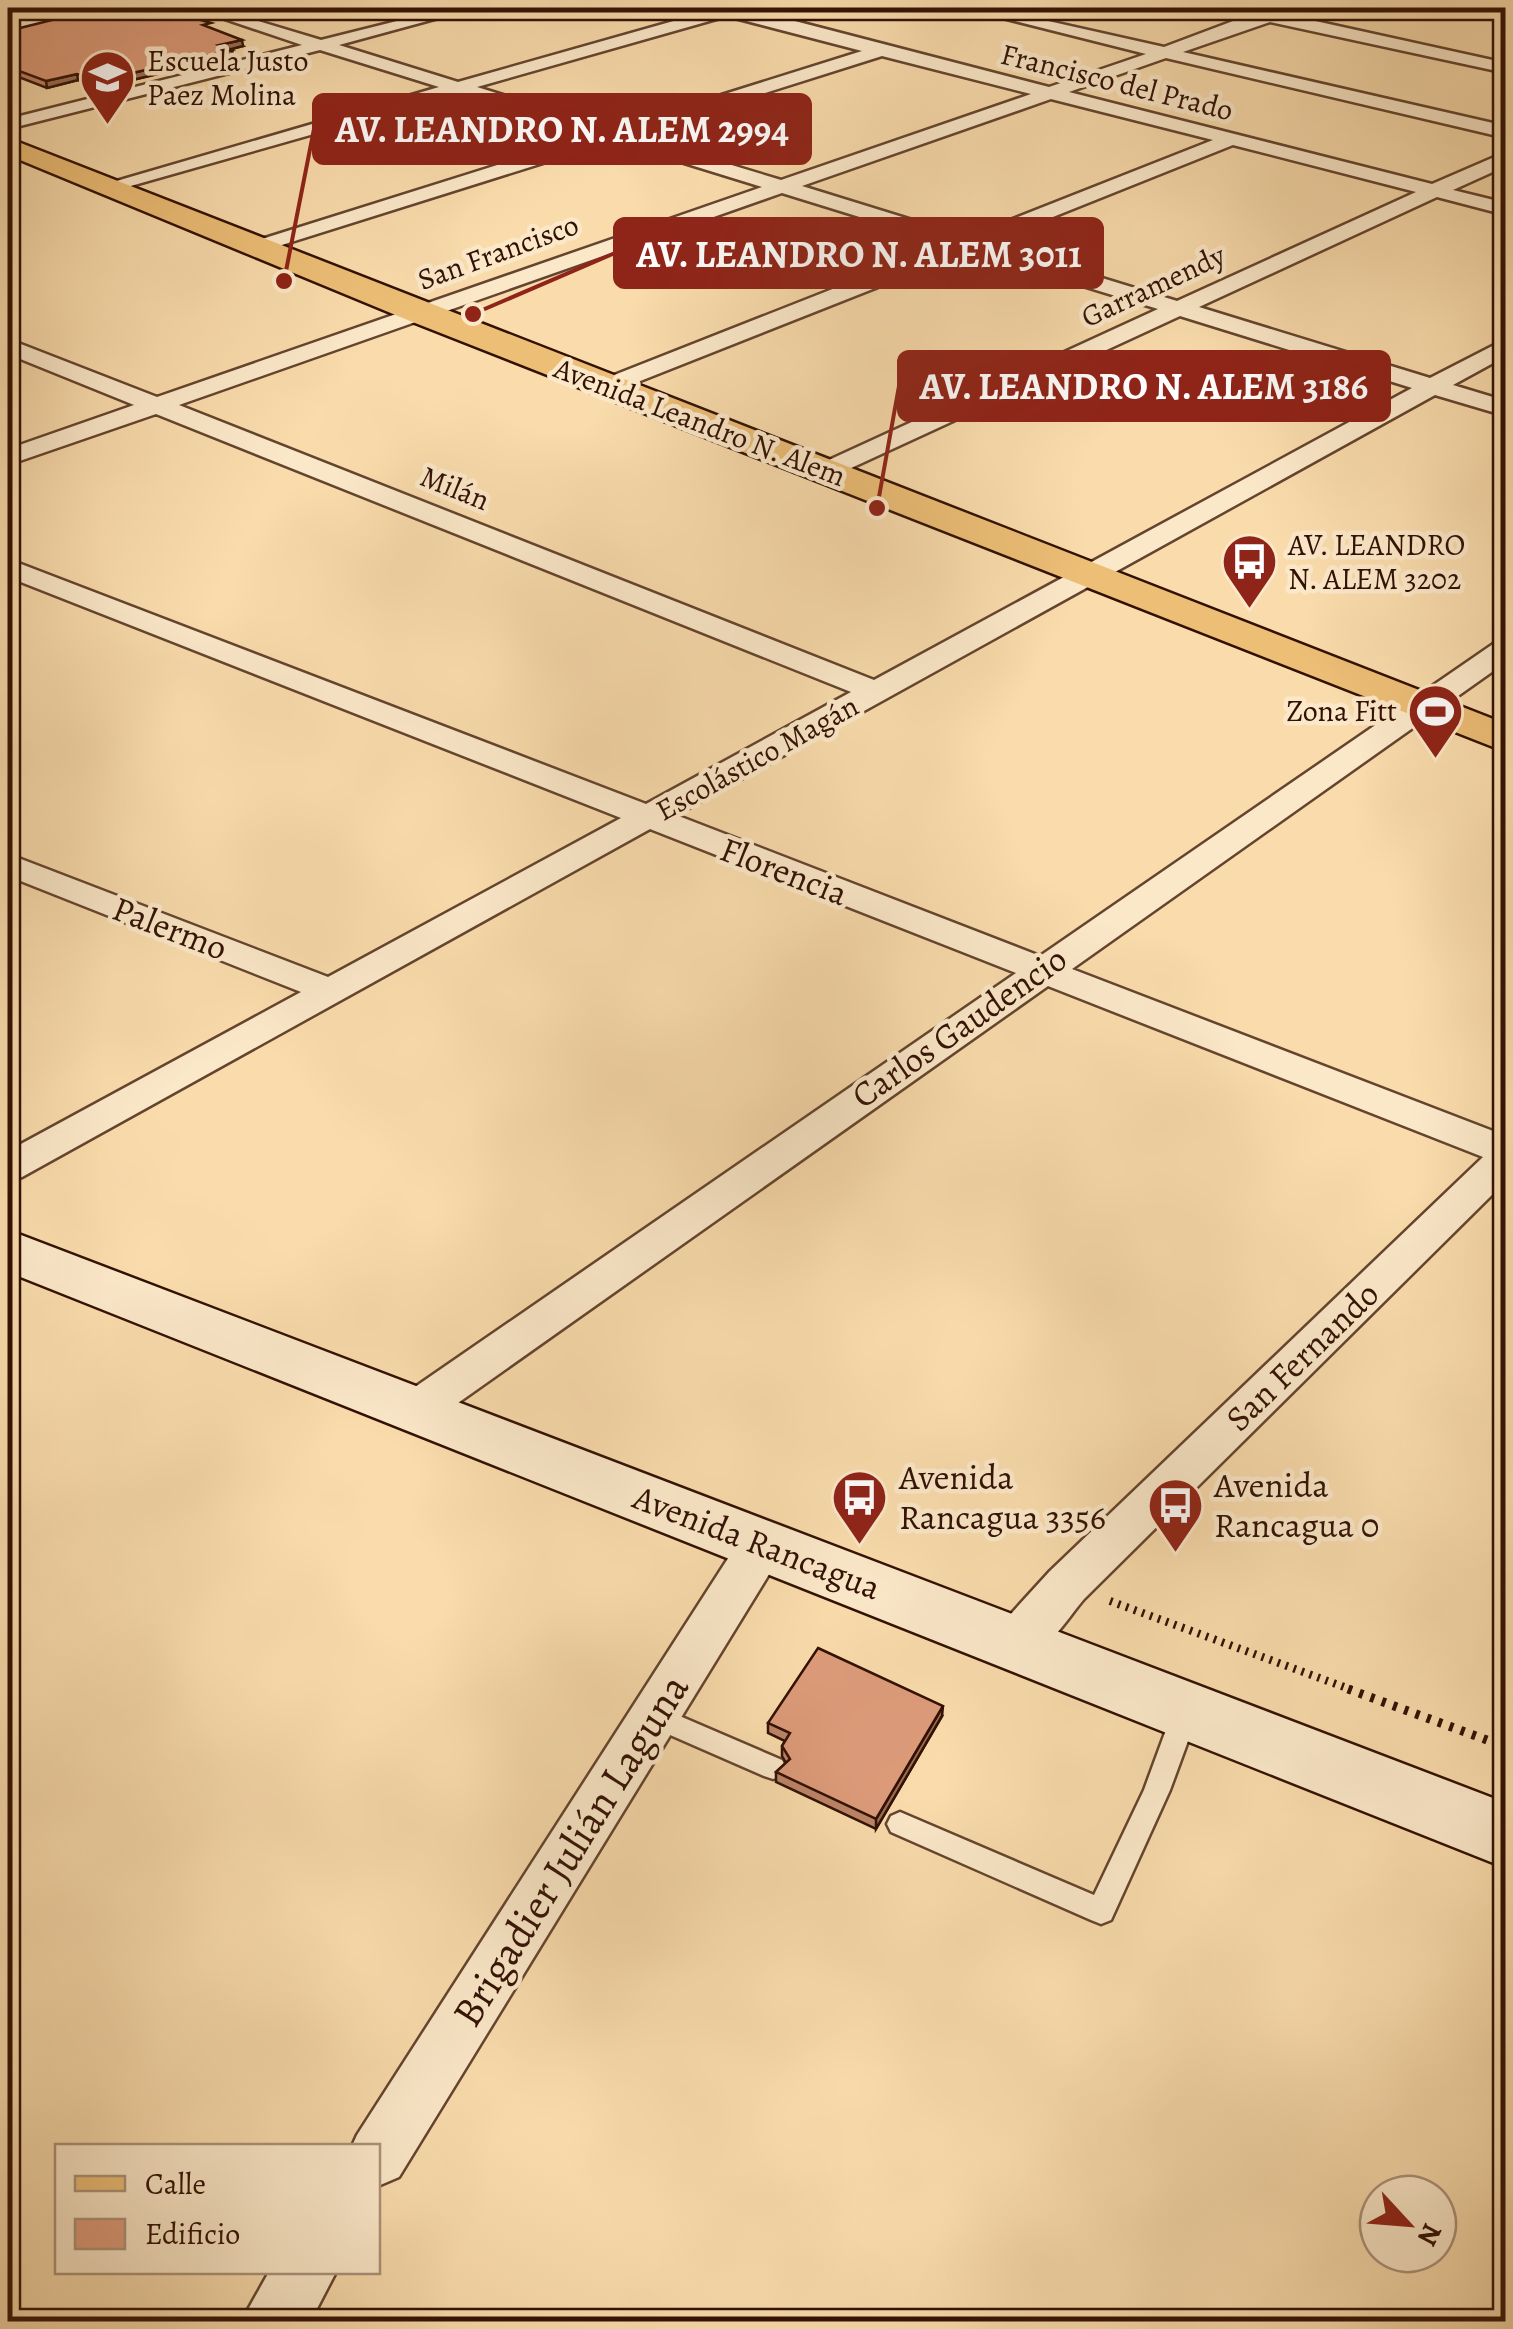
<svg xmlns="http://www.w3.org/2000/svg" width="1513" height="2329" viewBox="0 0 1513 2329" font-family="Alegreya,serif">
<rect width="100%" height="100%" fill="#f9dbac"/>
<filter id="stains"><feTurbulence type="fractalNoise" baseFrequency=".002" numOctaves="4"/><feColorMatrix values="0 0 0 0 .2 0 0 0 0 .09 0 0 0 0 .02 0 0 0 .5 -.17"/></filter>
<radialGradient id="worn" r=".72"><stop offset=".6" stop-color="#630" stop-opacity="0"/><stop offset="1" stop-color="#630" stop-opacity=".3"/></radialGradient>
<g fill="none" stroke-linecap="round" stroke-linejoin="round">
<defs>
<g id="service">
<path d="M1186 1700 1195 1703 1199 1711 1170 1790 1111 1920 1101 1924 1091 1920 891 1832 887 1824 891 1816 900 1812 1094 1895 1144 1790 1173 1711 1177 1703Z"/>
<path d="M654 1705 782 1760 786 1768 782 1776 773 1779 764 1776 645 1724 641 1716 645 1708Z"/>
</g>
<g id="minor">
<path d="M83 8H111L8 34V24Z"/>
<path d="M192 8H215L321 40 449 8H475L339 45 458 82 709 11 707 8H745L1049 87 1146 54 963 8H990L1164 47 1257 12 1301 8 1288 15 1506 63V73L1270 22 1183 52 1506 126V138L1166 58 1069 92 1432 184 1506 152V166L1453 190 1506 203V215L1437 197 1199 307 1430 378 1506 339V356L1453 385 1506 401V416L1435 395 676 815 1040 956 1496 642 1506 639V662L1072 969 1506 1136V1181L1084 1599C1061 1626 1039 1669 999 1655L992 1641 999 1627 1050 1571 1483 1157 1048 986 431 1422 415 1427 399 1422 392 1410 399 1398 1016 973 650 829 22 1177 8 1181V1151L301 992 8 876V854L328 977 621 818 8 577V559L646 804 851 692 156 414 8 465V449L134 405 8 354V339L157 397 762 187 613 141 253 254 242 248 246 244 593 135 458 93 113 191 96 187 439 87 320 50 8 129V119L302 45ZM727 16 862 51 613 129 477 87ZM882 56 1031 94 781 180 632 135ZM1051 99 1213 140 967 237 802 186ZM1233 145 1416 192 1177 301 988 243ZM782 193 947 244 599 381 595 386 599 391H615L969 251 1158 309 818 465 814 470 818 475H836L1180 316 1412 388 874 680 179 405Z"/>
<path d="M1479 8H1506V16L1481 11Z"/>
<path d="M762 1526 779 1532 786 1545 779 1558 399 2177 378 2186V2146H352L357 2135 745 1532Z"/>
<path d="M269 2272H336L310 2322H241Z"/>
</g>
<path id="secondary" d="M8 1230 1506 1803V1868L8 1272Z"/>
<path id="primary" d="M8 138 1506 724V752L410 321 8 155Z"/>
</defs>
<use href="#service" stroke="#64442e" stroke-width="5"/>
<use href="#minor" stroke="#64442e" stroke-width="5"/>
<use href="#secondary" stroke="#321104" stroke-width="5"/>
<use href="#primary" stroke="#321104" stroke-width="5"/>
<path stroke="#321104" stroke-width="8" stroke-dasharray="2.5 6" stroke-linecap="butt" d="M1110 1601 1355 1691"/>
<path stroke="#321104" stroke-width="9" stroke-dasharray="4 8" stroke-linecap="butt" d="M1348 1689 1506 1747"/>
<use href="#service" fill="#fbe8c9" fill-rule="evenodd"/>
<use href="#minor" fill="#fbe8c9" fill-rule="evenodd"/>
<use href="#secondary" fill="#fbe8c9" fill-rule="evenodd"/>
<use href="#primary" fill="#ecbe76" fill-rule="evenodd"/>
</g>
<g fill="#be8569" stroke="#321104" stroke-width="2.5">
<path d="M211 28 243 46 230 49 232 50 233 56 99 88 78 80 47 88 8 73V31Z"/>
<path d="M942 1716 876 1829 776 1782V1772L786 1763 782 1756V1746L785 1741 768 1733V1723Z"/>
</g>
<g fill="#9b6c55" stroke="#321104" stroke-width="2.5">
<path d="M242 40 243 46 220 52 219 45Z"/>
<path d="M232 50 233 56 99 88 98 81Z"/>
<path d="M77 74 78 80 47 88 46 81Z"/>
<path d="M943 1706 942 1716 876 1829V1819Z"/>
</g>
<g fill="#dd9b7a" stroke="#321104" stroke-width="2.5">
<path d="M100 8H161L211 23 203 25 242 40 219 45 232 50 98 81 77 74 46 81 8 67V31Z"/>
<path d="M818 1648 943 1706 876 1819 776 1772 790 1759 782 1746 790 1733 768 1723Z"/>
</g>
<defs>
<symbol id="school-pin" viewBox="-11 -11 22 30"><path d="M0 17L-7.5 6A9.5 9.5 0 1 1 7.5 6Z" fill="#8f2418" stroke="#fbe8c9"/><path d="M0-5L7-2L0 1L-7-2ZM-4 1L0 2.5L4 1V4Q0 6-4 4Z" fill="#fff"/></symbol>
<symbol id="bus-pin" viewBox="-11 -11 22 30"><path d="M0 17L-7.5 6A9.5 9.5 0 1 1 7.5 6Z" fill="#8f2418" stroke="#fbe8c9"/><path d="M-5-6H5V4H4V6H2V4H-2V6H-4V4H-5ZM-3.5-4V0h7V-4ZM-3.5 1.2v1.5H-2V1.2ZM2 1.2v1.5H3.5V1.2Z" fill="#fff"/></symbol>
<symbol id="stadium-pin" viewBox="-11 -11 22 30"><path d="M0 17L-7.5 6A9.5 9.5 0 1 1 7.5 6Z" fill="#8f2418" stroke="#fbe8c9"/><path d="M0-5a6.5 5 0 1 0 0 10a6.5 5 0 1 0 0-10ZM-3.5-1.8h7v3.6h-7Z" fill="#fff"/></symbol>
</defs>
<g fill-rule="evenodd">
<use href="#school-pin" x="76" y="46" width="63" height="86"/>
<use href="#bus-pin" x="1218" y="530" width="63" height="86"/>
<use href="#stadium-pin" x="1404" y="680" width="63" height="86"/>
<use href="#bus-pin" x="828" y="1466" width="63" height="86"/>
<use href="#bus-pin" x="1144" y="1474" width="63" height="86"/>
</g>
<g text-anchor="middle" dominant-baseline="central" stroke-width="9" stroke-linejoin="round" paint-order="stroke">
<g font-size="30" fill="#321104" stroke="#fbe8c9" text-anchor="start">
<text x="147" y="61">Escuela Justo<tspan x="147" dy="34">Paez Molina</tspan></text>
<text x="1288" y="545">AV. LEANDRO<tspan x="1288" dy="34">N. ALEM 3202</tspan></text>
<text x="1397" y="711" text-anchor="end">Zona Fitt</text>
</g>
<g font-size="30" fill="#321104" stroke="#fbe8c9">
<text transform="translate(1117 82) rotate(14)">Francisco del Prado</text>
<text transform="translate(498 252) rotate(-20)">San Francisco</text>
<text transform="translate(1153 286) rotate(-25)">Garramendy</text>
<text transform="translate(700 422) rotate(21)">Avenida Leandro N. Alem</text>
<text transform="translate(455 488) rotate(22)">Milán</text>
<text transform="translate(757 758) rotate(-29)">Escolástico Magán</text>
</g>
<g font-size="35" fill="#321104" stroke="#fbe8c9">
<text transform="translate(784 871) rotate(21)">Florencia</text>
<text transform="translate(170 928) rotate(21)">Palermo</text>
<text transform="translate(959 1027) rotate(-35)">Carlos Gaudencio</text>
<text transform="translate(1302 1356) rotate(-44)">San Fernando</text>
<text transform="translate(757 1542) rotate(21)">Avenida Rancagua</text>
</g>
<g font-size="35" fill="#321104" stroke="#fbe8c9" text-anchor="start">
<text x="899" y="1477">Avenida<tspan x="899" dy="40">Rancagua 3356</tspan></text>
<text x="1214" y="1485">Avenida<tspan x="1214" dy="40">Rancagua 0</tspan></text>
</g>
<g font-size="42" fill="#321104" stroke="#fbe8c9">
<text transform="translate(570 1850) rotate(-58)">Brigadier Julián Laguna</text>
</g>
</g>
<path fill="none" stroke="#8f2418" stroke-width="4" d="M284 281L314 129M473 314L615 253M877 508L899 386"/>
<g fill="#8f2418" stroke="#fbe8c9" stroke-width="4">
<circle cx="284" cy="281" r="10"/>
<circle cx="473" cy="314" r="10"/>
<circle cx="877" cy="508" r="10"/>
</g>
<g fill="#8f2418" stroke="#8f2418" stroke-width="4">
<rect x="314" y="95" width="496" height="68" rx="10"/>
<rect x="615" y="219" width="487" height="68" rx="10"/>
<rect x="899" y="352" width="490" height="68" rx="10"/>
</g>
<g font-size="38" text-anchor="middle" font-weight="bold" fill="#fff">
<text x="562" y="142">AV. LEANDRO N. ALEM 2994</text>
<text x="859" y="267">AV. LEANDRO N. ALEM 3011</text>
<text x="1144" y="399">AV. LEANDRO N. ALEM 3186</text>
</g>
<rect width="1513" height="2329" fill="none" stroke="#f9dbac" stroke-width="40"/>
<rect x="10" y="10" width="1493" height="2309" fill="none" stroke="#321104" stroke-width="5"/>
<rect x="20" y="20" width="1473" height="2289" fill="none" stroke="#321104" stroke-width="2.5"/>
<rect x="55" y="2144" width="325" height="130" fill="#fbe8c9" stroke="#ab927a" stroke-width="2.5"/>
<rect x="75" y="2176" width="50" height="15" fill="#ecbe76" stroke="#ab927a" stroke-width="2.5"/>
<text x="145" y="2194" font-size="30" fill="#321104">Calle</text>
<rect x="75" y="2219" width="50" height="30" fill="#dd9b7a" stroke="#ab927a" stroke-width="2.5"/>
<text x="145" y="2244" font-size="30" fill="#321104">Edificio</text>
<g transform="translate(1408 2224) rotate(116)"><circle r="48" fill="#fbe8c9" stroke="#ab927a" stroke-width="2.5"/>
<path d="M0-8L18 38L0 25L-18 38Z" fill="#8f2418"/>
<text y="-15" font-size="28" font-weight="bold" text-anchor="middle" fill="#321104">N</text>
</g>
<rect width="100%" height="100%" filter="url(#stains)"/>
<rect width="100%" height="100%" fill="url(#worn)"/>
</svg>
